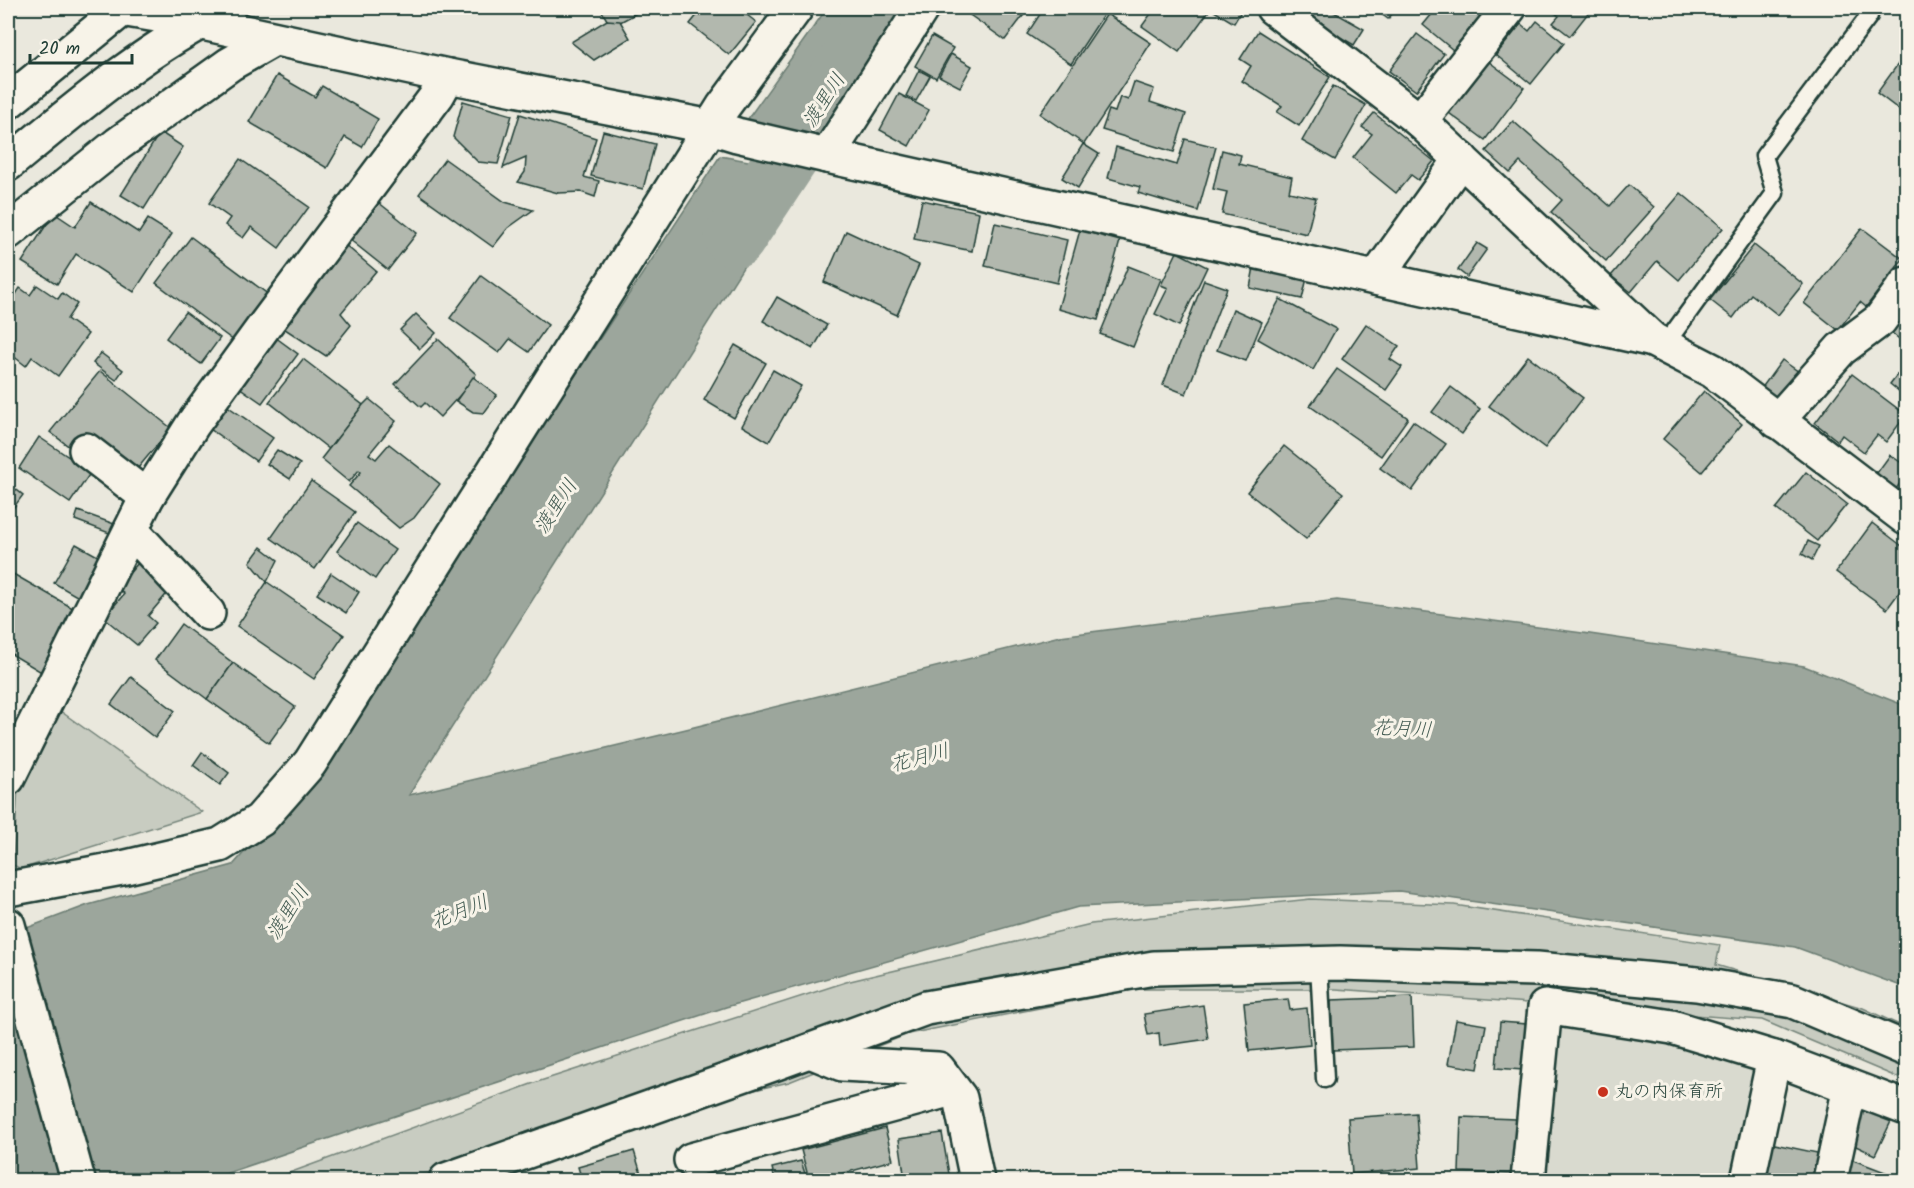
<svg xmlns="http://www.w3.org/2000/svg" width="1914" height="1188" viewBox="0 0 1914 1188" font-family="Kalam,'Klee One',sans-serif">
<rect width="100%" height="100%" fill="#eae8dd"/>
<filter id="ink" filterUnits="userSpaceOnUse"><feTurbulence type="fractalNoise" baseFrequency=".0167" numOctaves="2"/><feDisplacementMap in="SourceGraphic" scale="12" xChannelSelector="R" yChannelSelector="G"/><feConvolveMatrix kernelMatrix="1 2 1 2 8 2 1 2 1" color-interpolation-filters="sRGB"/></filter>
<g filter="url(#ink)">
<path fill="#d9dacf" d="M1554 1018 1762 1063 1737 1180H1538Z"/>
<g fill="#c8ccc1" stroke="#74847a" stroke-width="1.5">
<path d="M56 708 202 812 21 869 13 865 18 787Z"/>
<path d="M1310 899 1454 905 1720 945 1716 965 1863 1008 1906 1028V1081L1762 1020 1336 989H1136L908 1034 789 1082 476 1154 429 1173 380 1180H270L534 1083 846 982 1091 924Z"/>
</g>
<g fill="#9ca69c" stroke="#6a7c72" stroke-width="1.5">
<path d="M827 8H910L828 135 747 120Z"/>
<path d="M720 156 804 171 409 795 686 729 1060 636 1337 600 1590 634 1804 666 1906 706V988L1795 947 1399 891 1078 907 726 1007 368 1125 207 1180H8V935L88 905 233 865 315 771Z"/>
</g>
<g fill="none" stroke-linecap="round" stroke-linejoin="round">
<path stroke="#9ca69c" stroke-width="62" d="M735 237 886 8"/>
</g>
<g fill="#b2b8ae" stroke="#1f3d34" stroke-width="1.5">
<path d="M600 8H646L611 27Z"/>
<path d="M703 8H738L756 22 729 55 690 24Z"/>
<path d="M960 8H1029L1005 40Z"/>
<path d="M1044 8H1100L1106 11 1071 64 1027 34Z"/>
<path d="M1155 8H1211L1179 52 1142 26Z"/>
<path d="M1216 8H1243L1234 23 1214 11Z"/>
<path d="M1318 8H1327L1364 29 1354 45 1311 20Z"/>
<path d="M1373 8H1397L1388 19Z"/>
<path d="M1437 8H1487L1453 50 1423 25Z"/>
<path d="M1548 8H1592L1570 36 1553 23 1559 16Z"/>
<path d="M1107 14 1151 43 1084 144 1040 114Z"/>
<path d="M607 20 620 21 630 38 594 60 571 42Z"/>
<path d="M1537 21 1564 43 1531 84 1496 55 1521 24 1529 31Z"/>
<path d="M1258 31 1330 77 1299 126 1277 112 1282 106 1242 81 1251 66 1240 59Z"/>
<path d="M1417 34 1444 54 1416 91 1389 71Z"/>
<path d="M932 36 953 48 936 78 915 66Z"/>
<path d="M1906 53V115L1877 93Z"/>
<path d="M951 54 972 66 960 87 939 76Z"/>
<path d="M1488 61 1524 88 1485 140 1449 113Z"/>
<path d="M919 70 930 76 916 101 906 96Z"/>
<path d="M277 75 315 97 322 86 378 119 362 147 345 137 327 168 249 122Z"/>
<path d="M1134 82 1154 89 1150 102 1186 114 1174 152 1102 130 1109 110 1115 112 1120 97 1128 100Z"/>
<path d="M1333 86 1366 105 1335 160 1302 141Z"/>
<path d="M899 94 929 110 909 146 880 130Z"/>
<path d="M463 101 512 115 498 164 478 162 453 137Z"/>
<path d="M1374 113 1434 161 1418 180 1411 175 1396 193 1353 158 1372 134 1362 127Z"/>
<path d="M520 114 596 138 584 177 599 181 595 197 581 192 558 193 518 182 525 172 526 158 503 168Z"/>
<path d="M1513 121 1610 206 1629 185 1654 207 1606 261 1551 212 1562 200 1520 162 1510 173 1486 151Z"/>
<path d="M603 131 655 144 643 189 591 176Z"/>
<path d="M160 132 183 147 144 209 121 195Z"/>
<path d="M1185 139 1216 147 1198 211 1138 193 1140 187 1108 178 1116 147 1177 165Z"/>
<path d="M1083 144 1099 154 1078 188 1062 178Z"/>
<path d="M1222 150 1241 155 1239 164 1292 177 1289 192 1316 198 1307 234 1222 214 1227 192 1213 189Z"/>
<path d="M240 159 309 207 279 248 251 227 243 238 225 225 230 218 209 203Z"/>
<path d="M445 159 505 202 533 210 508 228 493 247 419 194Z"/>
<path d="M1681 193 1723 228 1679 280 1657 261 1631 292 1611 276Z"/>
<path d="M922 200 979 212 972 251 914 239Z"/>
<path d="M91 202 139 233 148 219 172 234 134 292 76 254 57 284 22 262 54 213 75 227Z"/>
<path d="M378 202 417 233 388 270 349 239Z"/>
<path d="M995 223 1067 240 1057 283 985 266Z"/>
<path d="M1862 228 1903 259 1866 307 1860 302 1838 330 1804 303Z"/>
<path d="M1080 230 1120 241 1098 320 1058 309Z"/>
<path d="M846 231 919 265 897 315 824 282Z"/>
<path d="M191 237 269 295 234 341 156 283Z"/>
<path d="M343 243 376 271 341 313 351 325 326 356 282 327Z"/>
<path d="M1477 243 1487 249 1467 277 1458 270Z"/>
<path d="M1754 245 1803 284 1778 315 1751 294 1733 318 1710 300Z"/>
<path d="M1177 252 1207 267 1179 326 1155 314 1168 288 1161 285Z"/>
<path d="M1128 266 1161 279 1133 347 1100 334Z"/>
<path d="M1254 267 1307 278 1302 299 1250 288Z"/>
<path d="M481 276 548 325 529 352 510 339 499 353 450 318Z"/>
<path d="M1204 280 1227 288 1186 394 1163 385Z"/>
<path d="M37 285 58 299 62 293 77 304 67 319 88 334 58 376 32 357 26 366 8 352V306L20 288 30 295Z"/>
<path d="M777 297 827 325 813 349 763 321Z"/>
<path d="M1280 299 1336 329 1313 370 1258 339Z"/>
<path d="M1233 309 1262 322 1246 361 1217 350Z"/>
<path d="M185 312 220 338 201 364 166 338Z"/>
<path d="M416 314 436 333 420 349 400 330Z"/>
<path d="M1901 316 1906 320V344L1889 331Z"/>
<path d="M1366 324 1399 346 1390 359 1402 367 1386 390 1342 359Z"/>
<path d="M275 337 298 354 262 403 239 387Z"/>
<path d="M438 339 476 374 471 383 440 417 425 403 421 407 395 384Z"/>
<path d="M735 345 766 363 734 418 704 400Z"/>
<path d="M101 353 123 370 116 380 93 363Z"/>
<path d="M1528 356 1583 398 1545 448 1489 406Z"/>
<path d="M303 359 363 405 329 449 269 402Z"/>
<path d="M1782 360 1799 372 1779 401 1761 389Z"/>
<path d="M1906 363V397L1890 384Z"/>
<path d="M1337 369 1408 418 1381 456 1310 406Z"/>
<path d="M773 370 801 386 769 442 742 426Z"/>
<path d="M100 371 171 428 138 468 130 461 126 466 75 451 50 432Z"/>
<path d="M1852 374 1906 415 1886 442 1877 435 1864 452 1842 435 1838 441 1815 423Z"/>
<path d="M473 377 497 395 484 413 473 412 456 401Z"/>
<path d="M1451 387 1480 409 1462 434 1432 412Z"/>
<path d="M1704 391 1742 424 1702 472 1663 439Z"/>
<path d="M369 399 396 421 369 454 376 459 389 444 440 484 414 518 399 528 349 486 361 472 359 470 349 482 321 459 363 405Z"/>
<path d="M223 403 273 438 256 461 207 427Z"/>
<path d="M1413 421 1446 444 1412 491 1380 468Z"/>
<path d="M39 437 91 472 70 503 19 468Z"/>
<path d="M1284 446 1343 493 1306 539 1247 492Z"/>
<path d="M277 450 300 464 290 479 267 464Z"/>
<path d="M1890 455 1906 466V474L1895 491 1874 477Z"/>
<path d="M1806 472 1847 504 1817 541 1776 509Z"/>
<path d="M311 481 355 512 315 569 271 538Z"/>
<path d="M8 483 23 495 8 515Z"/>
<path d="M78 511 117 525V536L75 520Z"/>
<path d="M357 523 395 550 375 579 337 551Z"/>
<path d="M1872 523 1906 549V583L1887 609 1836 572Z"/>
<path d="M1808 541 1819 546 1812 560 1802 554Z"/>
<path d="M76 544 105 560 82 599 54 583Z"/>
<path d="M261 547 278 560 267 582 250 562Z"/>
<path d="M138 563 170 590 148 616 156 623 137 645 104 618 124 594 117 588Z"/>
<path d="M8 571 78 611 43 673 8 652Z"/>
<path d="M331 573 359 592 346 613 317 594Z"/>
<path d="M267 582 344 635 314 679 237 626Z"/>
<path d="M181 624 233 663 207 699 155 660Z"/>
<path d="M233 663 295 707 269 743 207 699Z"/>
<path d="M131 677 175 711 155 738 111 704Z"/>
<path d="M8 722 19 728 8 753Z"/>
<path d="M202 752 229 773 220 785 193 765Z"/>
<path d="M1412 997 1414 1047 1333 1050 1331 1000Z"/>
<path d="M1288 999 1290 1010 1307 1008 1310 1045 1249 1051 1244 1003Z"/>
<path d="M1203 1005 1208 1039 1160 1046 1159 1033 1148 1035 1144 1014Z"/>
<path d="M1456 1020 1486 1025 1478 1069 1448 1064Z"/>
<path d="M1500 1022 1527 1024 1523 1070 1496 1068Z"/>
<path d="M1865 1098 1895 1113 1875 1155 1845 1141Z"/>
<path d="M1416 1113 1420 1168 1352 1174 1348 1118Z"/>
<path d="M1461 1117 1516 1119 1514 1174 1459 1172Z"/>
<path d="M885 1128 893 1160 818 1180H809L801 1150Z"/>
<path d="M942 1133 950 1180H905L899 1139Z"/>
<path d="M1765 1142 1822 1154 1816 1180H1756Z"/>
<path d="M634 1151 643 1180H582L578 1167Z"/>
<path d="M1848 1158 1906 1180H1840Z"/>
<path d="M801 1161 807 1180H775L772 1168Z"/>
</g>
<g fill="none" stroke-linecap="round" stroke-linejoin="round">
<defs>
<g id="service">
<path d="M1664 346 1775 193 1764 156 1869 16"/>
<path d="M1319 964 1325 1079"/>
</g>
<g id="minor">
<path d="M1273 8 1420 121 1653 340 1713 371 1906 518"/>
<path d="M198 22 448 76 711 127 737 135 827 156 1653 340"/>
<path d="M1420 121 1509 8"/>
<path d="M827 156 922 8"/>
<path d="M8 232 118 144 230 64 274 39"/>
<path d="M1376 278 1461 159"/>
<path d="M1777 421 1841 349 1880 320 1906 284"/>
<path d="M86 450 147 497"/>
<path d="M131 530 208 613"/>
<path d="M8 778 147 497 193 424 265 325 438 94 448 76"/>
<path d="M8 889 122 868 220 845 260 820 310 763 723 107 796 8"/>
<path d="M8 925 78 1180"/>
<path d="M810 1051 842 1064 938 1069 960 1098 977 1180"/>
<path d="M691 1160 952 1089"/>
<path d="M1831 1175 1850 1087"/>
<path d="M446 1180 776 1063 926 1008 1154 968 1340 963 1537 969 1697 984 1793 1001 1906 1049"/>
<path d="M1528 1180 1545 1007 1672 1027 1774 1058 1906 1108"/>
<path d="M1748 1180 1774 1058"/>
</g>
<path id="tertiary" d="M115 8 198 22"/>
<g id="trunk">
<path d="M8 102 124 8"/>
<path d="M8 164C77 107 147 47 228 8"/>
</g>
</defs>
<use href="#service" stroke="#1f3d34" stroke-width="21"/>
<use href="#minor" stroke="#1f3d34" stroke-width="38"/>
<use href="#tertiary" stroke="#1f3d34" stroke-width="38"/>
<use href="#trunk" stroke="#1f3d34" stroke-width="38"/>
<use href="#service" stroke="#f7f3e8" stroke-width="16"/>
<use href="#minor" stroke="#f7f3e8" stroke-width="33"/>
<use href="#tertiary" stroke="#f7f3e8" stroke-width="33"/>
<use href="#trunk" stroke="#f7f3e8" stroke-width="33"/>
</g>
</g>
<circle fill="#c8321e" stroke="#f7f3e8" stroke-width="2" cx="1603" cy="1092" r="6"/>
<g text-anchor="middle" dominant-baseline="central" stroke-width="6" stroke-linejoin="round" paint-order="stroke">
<g font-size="18" fill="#1f3d34" stroke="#f7f3e8" text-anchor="start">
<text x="1615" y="1092">丸の内保育所</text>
</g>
<g font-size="20" font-style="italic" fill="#445c53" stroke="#f7f3e8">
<text transform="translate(825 101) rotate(-57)">渡里川</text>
<text transform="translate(557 507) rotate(-57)">渡里川</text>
<text transform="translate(1402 730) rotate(3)">花月川</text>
<text transform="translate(920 759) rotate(-15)">花月川</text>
<text transform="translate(289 913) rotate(-57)">渡里川</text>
<text transform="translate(460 913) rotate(-22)">花月川</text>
</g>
</g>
<rect width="1914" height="1188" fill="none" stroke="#f7f3e8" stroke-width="30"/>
<rect x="15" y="15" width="1884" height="1158" fill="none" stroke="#1f3d34" stroke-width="2" filter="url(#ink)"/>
<path d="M30 54v9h102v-9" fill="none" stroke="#1f3d34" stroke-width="3"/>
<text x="39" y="54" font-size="18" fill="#1f3d34" stroke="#f7f3e8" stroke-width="4.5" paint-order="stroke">20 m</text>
</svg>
